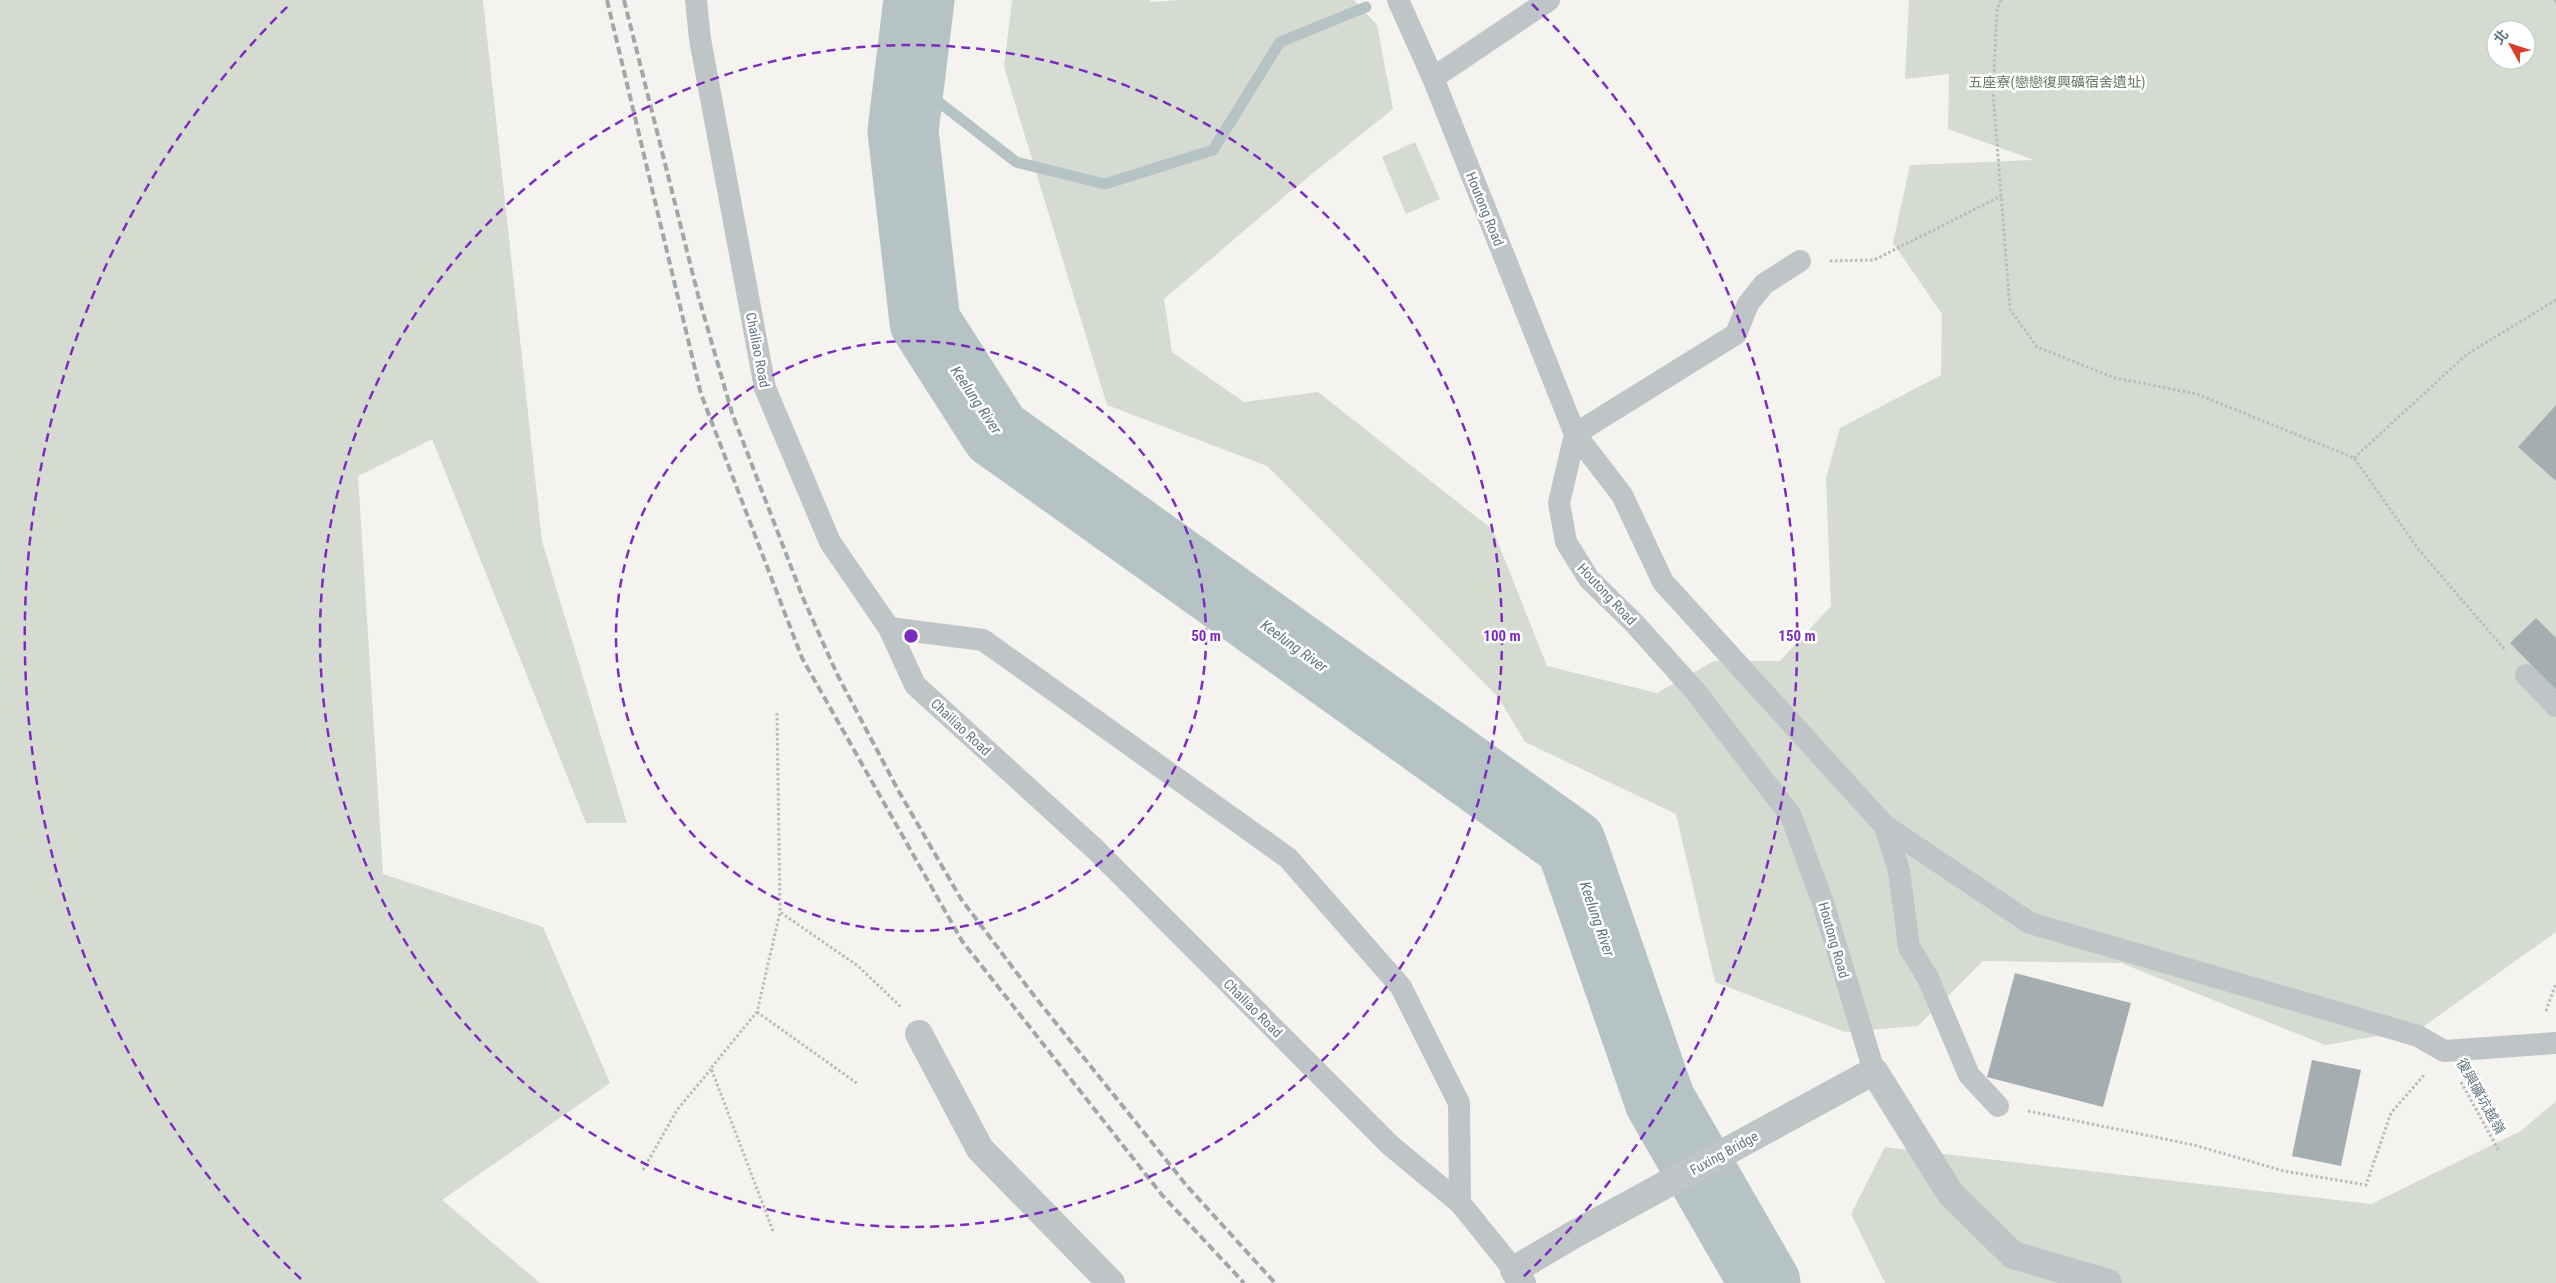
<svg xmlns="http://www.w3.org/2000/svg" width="2556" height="1283" viewBox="0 0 2556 1283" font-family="'Roboto Condensed','Noto Sans TC',sans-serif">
<rect width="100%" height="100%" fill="#f4f3f0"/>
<g fill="#d6dbd1" fill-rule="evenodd">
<path d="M0 0H483L542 541 627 823H586L432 439 358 476 383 874 543 927 610 1083 442 1200 540 1283H0Z"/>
<path d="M1012 0H1150L1151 2 1179 0H1354L1377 25 1393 109 1286 195 1164 299 1172 352 1244 402 1318 392 1493 530 1547 666 1657 693 1714 661H1780L1831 606 1826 478 1840 428 1941 375 1942 314 1893 243 1910 165 2034 160 1948 129 1949 74 1905 79 1909 0H2556V932L2420 1029 2325 1045 2121 963 1983 961 1918 1026 1845 1032 1715 982 1676 814 1525 742 1498 697 1267 466 1107 405 1004 67ZM2496 30H2526V60H2496Z"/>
<path d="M1415 142 1440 199 1406 214 1382 157Z"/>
<path d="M2556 1101V1283H1885L1851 1214 1885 1147 2371 1204 2521 1131Z"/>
</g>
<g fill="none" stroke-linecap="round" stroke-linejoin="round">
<path stroke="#b6c3c5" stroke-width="11" d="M909 79 1016 162 1105 184 1213 150 1280 42 1366 7"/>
<path stroke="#b6c3c5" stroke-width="71" d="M919 0 903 131 925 322 996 433 1571 844 1660 1101 1765 1283"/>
</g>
<g fill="#a4aeb1">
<path d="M2556 405V481L2518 447Z"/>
<path d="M2536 618 2556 638V690L2510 643Z"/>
<path d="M2015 973 2131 1003 2103 1107 1987 1077Z"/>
<path d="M2312 1060 2361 1070 2341 1166 2292 1156Z"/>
</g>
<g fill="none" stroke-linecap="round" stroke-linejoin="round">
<g stroke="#b9bcbd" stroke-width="3" stroke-dasharray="2.5 2.5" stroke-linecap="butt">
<path d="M2001 0 1997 9 1993 92 2010 309 2037 347 2115 378 2197 394 2354 458 2419 550 2506 651"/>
<path d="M2554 0 2556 2"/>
<path d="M1830 261 1874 260 2001 196"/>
<path d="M2354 458 2467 354 2556 300"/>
<path d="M777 713 780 912 858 966 901 1007"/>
<path d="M2546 1011 2556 983"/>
<path d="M757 1012 858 1084"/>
<path d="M2461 1082 2499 1151"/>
<path d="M2028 1111 2194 1145 2284 1171 2366 1185 2391 1113 2424 1075"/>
<path d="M643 1170 677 1110 711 1069"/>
<path d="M773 1231 711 1068 757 1012 780 912"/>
</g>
<g stroke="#bfc4c6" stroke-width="22">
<path d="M696 0 700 39 765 388 830 542 889 628 915 685 1096 850 1390 1145 1460 1203 1514 1270"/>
<path d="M1398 0 1433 78 1575 434 1559 503 1566 542 1589 579 1635 624 1696 692 1791 816 1822 900 1874 1071"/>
<path d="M1433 78 1549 0"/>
<path d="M1800 261 1764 284 1748 304 1736 334 1575 434 1622 495 1663 582 1885 826 2030 923 2418 1036 2444 1051 2556 1043"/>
<path d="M889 628 983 640 1288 858 1401 987 1459 1103 1460 1203"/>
<path d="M2526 675 2556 706"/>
<path d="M1885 826 1899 871 1909 947 1928 978 1969 1075 1998 1106"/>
</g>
<g stroke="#bfc4c6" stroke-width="28">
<path d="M919 1034 980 1149 1111 1283"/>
<path d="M1522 1283 1514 1270 1573 1235 1874 1071 1950 1193 2013 1255 2108 1283"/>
</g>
<g stroke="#a0a7ab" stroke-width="4" stroke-dasharray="8 4" stroke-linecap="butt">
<path d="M607 0 701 394 802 658 962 941 1162 1195 1244 1283"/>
<path d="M624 0 698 295 732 413 803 598 837 674 898 790 961 899 1035 997 1187 1186 1275 1283"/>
</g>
</g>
<g fill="none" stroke="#7b2cbf" stroke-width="2.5" stroke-dasharray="9 6">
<circle cx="911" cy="636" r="295"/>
<circle cx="911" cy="636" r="591"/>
<path d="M301 1279A886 886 0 0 1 290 4M1532 4A886 886 0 0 1 1521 1279"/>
</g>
<g text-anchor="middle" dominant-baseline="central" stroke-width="5" stroke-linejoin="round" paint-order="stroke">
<g font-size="14" fill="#697763" stroke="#fff">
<text x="2057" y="82">五座寮(戀戀復興礦宿舍遺址)</text>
</g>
<g font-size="14" fill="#647780" stroke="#fff">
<text transform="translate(1485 209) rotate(68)">Houtong Road</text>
<text transform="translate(758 350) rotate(79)">Chailiao Road</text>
<text transform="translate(1607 594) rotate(47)">Houtong Road</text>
<text transform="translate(961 727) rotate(43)">Chailiao Road</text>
<text transform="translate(1834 940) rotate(74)">Houtong Road</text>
<text transform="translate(1253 1008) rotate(45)">Chailiao Road</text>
<text transform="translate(2481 1096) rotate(61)">復興礦坑越嶺</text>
<text transform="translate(1724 1153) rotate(-29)">Fuxing Bridge</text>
</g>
<g font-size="15" font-style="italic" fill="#60797d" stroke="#fff">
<text transform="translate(976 400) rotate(56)">Keelung River</text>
<text transform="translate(1294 646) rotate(36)">Keelung River</text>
<text transform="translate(1597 919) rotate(71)">Keelung River</text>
</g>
</g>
<circle cx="911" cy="636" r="8" fill="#7b2cbf" stroke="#fff" stroke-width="2.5"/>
<g font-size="15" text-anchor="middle" font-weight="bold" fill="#7b2cbf" stroke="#fff" stroke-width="5" stroke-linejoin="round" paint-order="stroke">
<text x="1206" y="641">50 m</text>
<text x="1502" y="641">100 m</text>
<text x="1797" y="641">150 m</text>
</g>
<g transform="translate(2511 45) rotate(310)"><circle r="24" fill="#ffffff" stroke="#c1c9cc"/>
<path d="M0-4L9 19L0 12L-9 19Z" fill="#da3d2a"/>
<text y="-8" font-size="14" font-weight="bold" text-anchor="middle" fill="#647780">北</text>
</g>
</svg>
